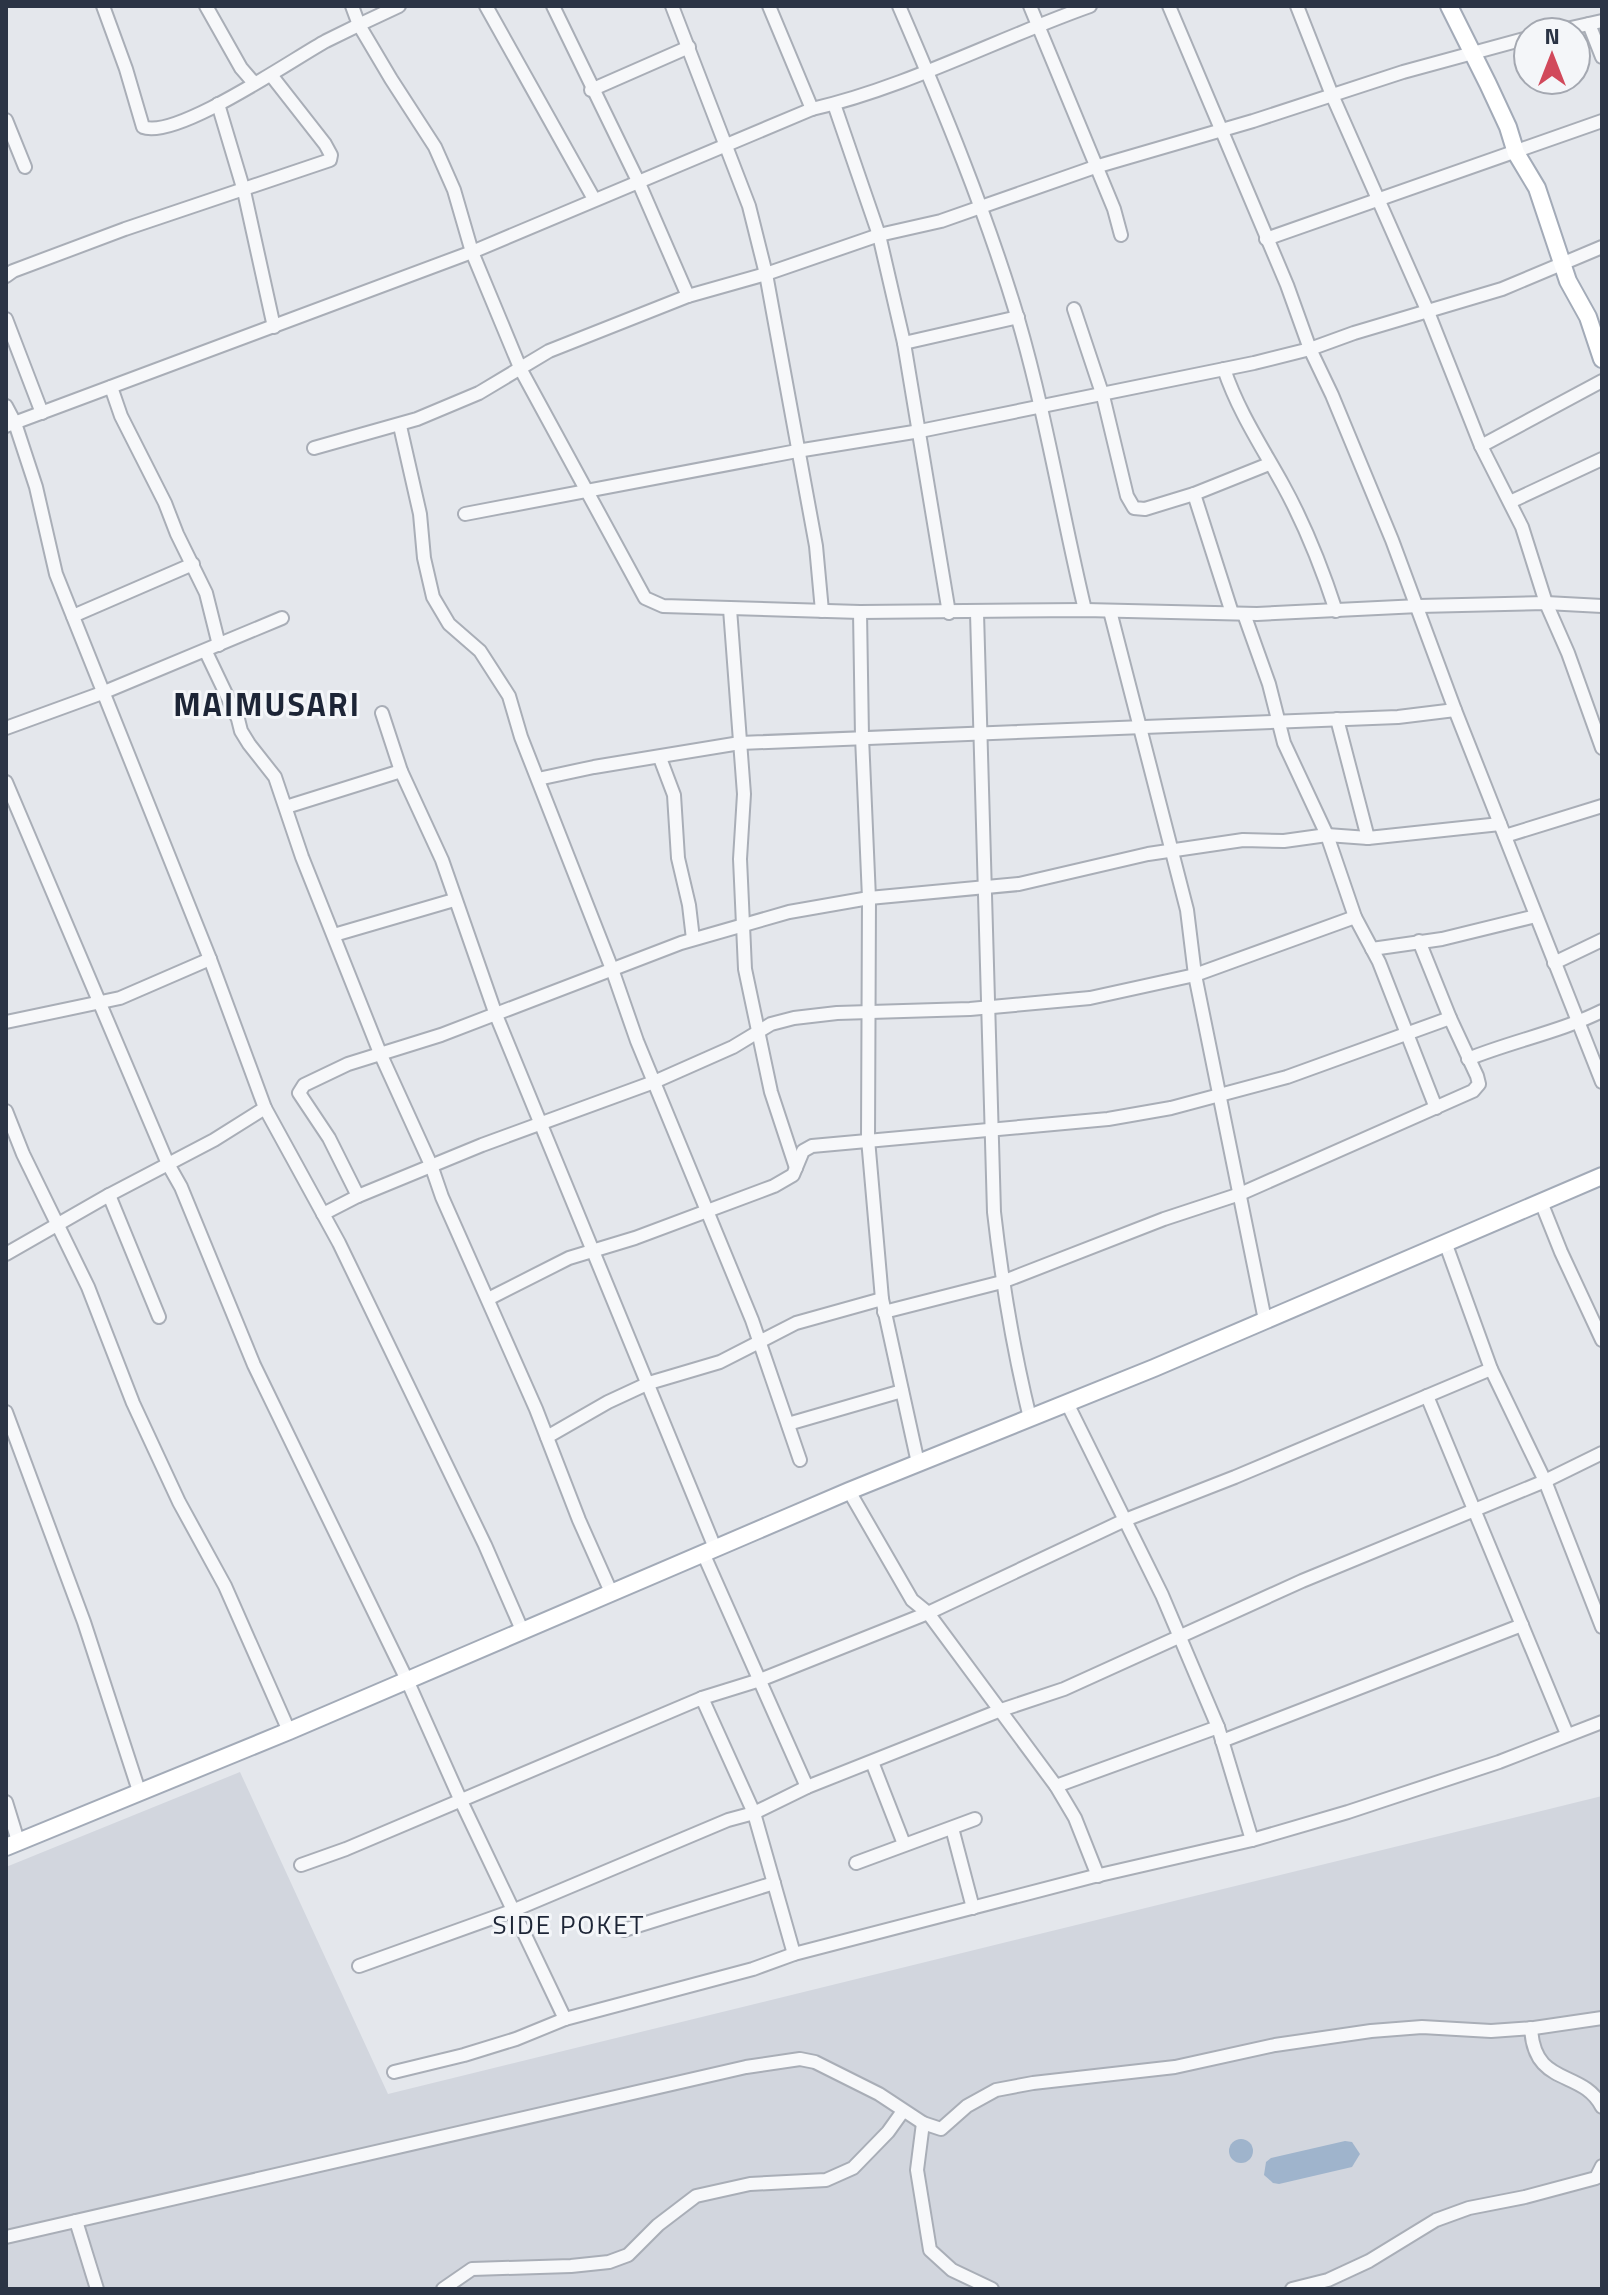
<svg xmlns="http://www.w3.org/2000/svg" width="1608" height="2295" viewBox="0 0 1608 2295" font-family="'Titillium Web',sans-serif">
<rect width="100%" height="100%" fill="#e4e7ec"/>
<path fill="#d2d6de" d="M240 1772 388 2094 1602 1796V2289H6V1867Z"/>
<g fill="#9fb4cc">
<circle cx="1241" cy="2151" r="12"/>
<path d="M1345 2141 1352 2142 1360 2154 1352 2167 1279 2184 1273 2183 1264 2175 1266 2162 1271 2158Z"/>
</g>
<g fill="none" stroke-linecap="round" stroke-linejoin="round">
<defs>
<g id="minor">
<path d="M103 6 126 69 143 127C176 140 293 59 326 41 350 29 375 17 399 6"/>
<path d="M206 6 241 68 254 83"/>
<path d="M352 6 359 25 391 79 435 147 454 190 472 252 521 370 645 598 663 606 860 612 1085 610 1257 614 1419 606 1546 603 1602 606"/>
<path d="M486 6 594 199"/>
<path d="M553 6 638 181 688 296"/>
<path d="M672 6 749 206 766 274 816 546 822 611"/>
<path d="M769 6 812 109"/>
<path d="M899 6C943 108 986 212 1018 319 1046 415 1062 514 1085 610"/>
<path d="M1030 6 1114 209 1121 235"/>
<path d="M1169 6 1287 285 1310 349 1332 395 1392 540 1455 710 1602 1082"/>
<path d="M1297 6 1332 95 1428 312 1481 446 1522 527 1546 603 1568 653 1602 748"/>
<path d="M1589 24 1602 57"/>
<path d="M1553 32 1602 21"/>
<path d="M591 90 689 47"/>
<path d="M218 104 244 191 274 327"/>
<path d="M834 104 879 235 904 343 949 613"/>
<path d="M6 120 25 167"/>
<path d="M1266 239 1602 121"/>
<path d="M6 276 13 271 125 229 330 160 331 155 325 144 271 75"/>
<path d="M1074 309 1103 396 1127 496 1134 508 1145 509 1194 494 1269 464"/>
<path d="M6 319 42 413"/>
<path d="M904 343 1018 317"/>
<path d="M1224 369C1238 411 1262 447 1283 485 1305 525 1322 568 1336 611"/>
<path d="M111 387 121 416 165 503 177 534 206 593 219 645"/>
<path d="M6 406 15 423 36 487 56 574 210 959 265 1108 339 1243 485 1545 522 1630"/>
<path d="M6 426 472 252 812 109C905 88 999 38 1090 6"/>
<path d="M400 426 420 514 424 558 433 597 449 624 480 651 509 696 521 737 612 969 637 1041 752 1320 800 1460"/>
<path d="M1481 446 1602 381"/>
<path d="M314 448 417 419 479 393 549 351 688 296 766 274 879 235 941 221 1095 167 1253 121 1403 72 1528 38"/>
<path d="M1194 494 1232 613"/>
<path d="M1510 502 1602 459"/>
<path d="M465 514 797 451 920 431 1254 363 1310 349 1354 333 1502 289 1602 247"/>
<path d="M730 609 744 794 740 859 745 969 771 1092 796 1168"/>
<path d="M1110 611 1187 910 1195 975 1265 1320"/>
<path d="M860 612 862 737 869 898 868 1139 882 1299 918 1463"/>
<path d="M977 613 994 1212C1002 1282 1013 1349 1030 1418"/>
<path d="M1244 614 1269 684 1284 743 1327 835 1355 917 1379 962 1436 1108"/>
<path d="M73 616 193 564"/>
<path d="M206 652 238 719 241 731 249 744 275 777 302 857 380 1053 431 1165 442 1197 536 1409 579 1520 611 1592"/>
<path d="M382 713 401 771 442 860 496 1015 715 1548"/>
<path d="M1337 719 1368 838"/>
<path d="M6 728 102 693 282 618"/>
<path d="M660 758 674 795 678 858 689 905 693 939"/>
<path d="M538 779 594 767 740 743 1398 717 1455 710"/>
<path d="M6 782 168 1164 181 1187 254 1365 407 1680 461 1801 565 2019"/>
<path d="M286 807 401 771"/>
<path d="M1505 836 1602 806"/>
<path d="M334 935 454 900"/>
<path d="M1372 949 1442 939 1536 916"/>
<path d="M1554 963 1602 940"/>
<path d="M6 1022 120 998 210 959"/>
<path d="M1468 1059C1512 1041 1560 1032 1602 1011"/>
<path d="M6 1111 23 1154 88 1287 133 1403 179 1502 225 1586 289 1731"/>
<path d="M109 1195 159 1317"/>
<path d="M358 1196 329 1138 299 1093 304 1085 348 1064 441 1035 681 943 789 912 869 898 1019 884 1148 854 1243 840 1284 841 1327 835 1368 838 1500 824"/>
<path d="M1541 1202 1561 1252 1602 1340"/>
<path d="M323 1214 358 1196 482 1145 654 1082 733 1047 771 1024 794 1018 837 1013 970 1009 1090 998 1195 975 1355 917"/>
<path d="M1445 1242 1491 1369 1545 1481 1602 1627"/>
<path d="M6 1254 109 1195 214 1140 265 1108"/>
<path d="M488 1299 569 1258 635 1238 774 1186 793 1175 803 1151 812 1146 1108 1119 1171 1108 1287 1077 1450 1018"/>
<path d="M884 1312 1002 1282 1164 1219 1240 1194 1473 1091 1479 1084 1477 1076 1450 1018 1419 941"/>
<path d="M1427 1396 1567 1734"/>
<path d="M1067 1403 1162 1595 1218 1727 1252 1840"/>
<path d="M6 1412 84 1622 139 1791"/>
<path d="M788 1424 902 1391"/>
<path d="M547 1437 608 1402 649 1383 720 1362 796 1323 882 1299"/>
<path d="M849 1491 912 1600 928 1613 1056 1786 1075 1818 1098 1876"/>
<path d="M703 1553 807 1787"/>
<path d="M702 1698 760 1680 928 1613 1125 1520 1235 1477 1491 1369"/>
<path d="M1222 1741 1522 1625"/>
<path d="M872 1762 904 1844"/>
<path d="M1056 1786 1218 1727"/>
<path d="M6 1802 18 1841"/>
<path d="M952 1828 973 1908"/>
<path d="M856 1863 975 1819"/>
<path d="M301 1865 346 1849 702 1698 754 1813 794 1954"/>
<path d="M624 1930 774 1883"/>
<path d="M359 1966 512 1911 728 1820 754 1813 807 1787 1001 1710 1064 1689 1302 1581 1545 1481 1602 1453"/>
<path d="M1531 2028C1534 2088 1582 2068 1602 2107"/>
<path d="M394 2072 464 2055 516 2039 565 2019 753 1969 794 1954 1091 1877 1252 1840 1348 1812 1499 1762 1602 1722"/>
<path d="M923 2123 917 2170 930 2250 952 2270 992 2289"/>
<path d="M76 2221 97 2289"/>
<path d="M6 2237 746 2067 800 2059 815 2062 879 2094 923 2123 941 2129 967 2106 996 2090 1033 2083 1175 2067 1275 2045 1371 2031 1422 2027 1491 2031 1534 2028 1602 2018"/>
<path d="M443 2289 472 2269 571 2266 609 2262 628 2255 658 2225 696 2196 750 2184 826 2180 853 2168 888 2132 903 2111"/>
<path d="M1292 2289 1328 2280 1369 2261 1436 2220 1469 2208 1525 2197 1596 2178 1602 2166"/>
</g>
<g id="major">
<path d="M1449 6 1488 84 1508 127 1516 153 1537 188 1568 281 1588 317 1602 359"/>
<path d="M6 1847 289 1731 849 1491 1154 1368 1602 1176"/>
</g>
</defs>
<use href="#minor" stroke="#a9aeb7" stroke-width="16"/>
<use href="#major" stroke="#a3abb8" stroke-width="20"/>
<use href="#minor" stroke="#f7f8fa" stroke-width="12"/>
<use href="#major" stroke="#fff" stroke-width="16"/>
</g>
<g text-anchor="middle" dominant-baseline="central" stroke-width="6" stroke-linejoin="round" paint-order="stroke">
<g font-size="26" letter-spacing="2" fill="#1d2536" stroke="#f4f6f9">
<text x="569" y="1924">SIDE POKET</text>
</g>
<g font-size="32" font-weight="bold" letter-spacing="2" fill="#1d2536" stroke="#f4f6f9">
<text x="267" y="704">MAIMUSARI</text>
</g>
</g>
<rect width="1608" height="2295" fill="none" stroke="#2b3445" stroke-width="16"/>
<g transform="translate(1552 56)"><circle r="38" fill="#f4f6f9" stroke="#a4a8b1" stroke-width="2"/>
<path d="M0-6L14 30L0 20L-14 30Z" fill="#d1495b"/>
<text y="-12" font-size="22" font-weight="bold" text-anchor="middle" fill="#2b3445">N</text>
</g>
</svg>
